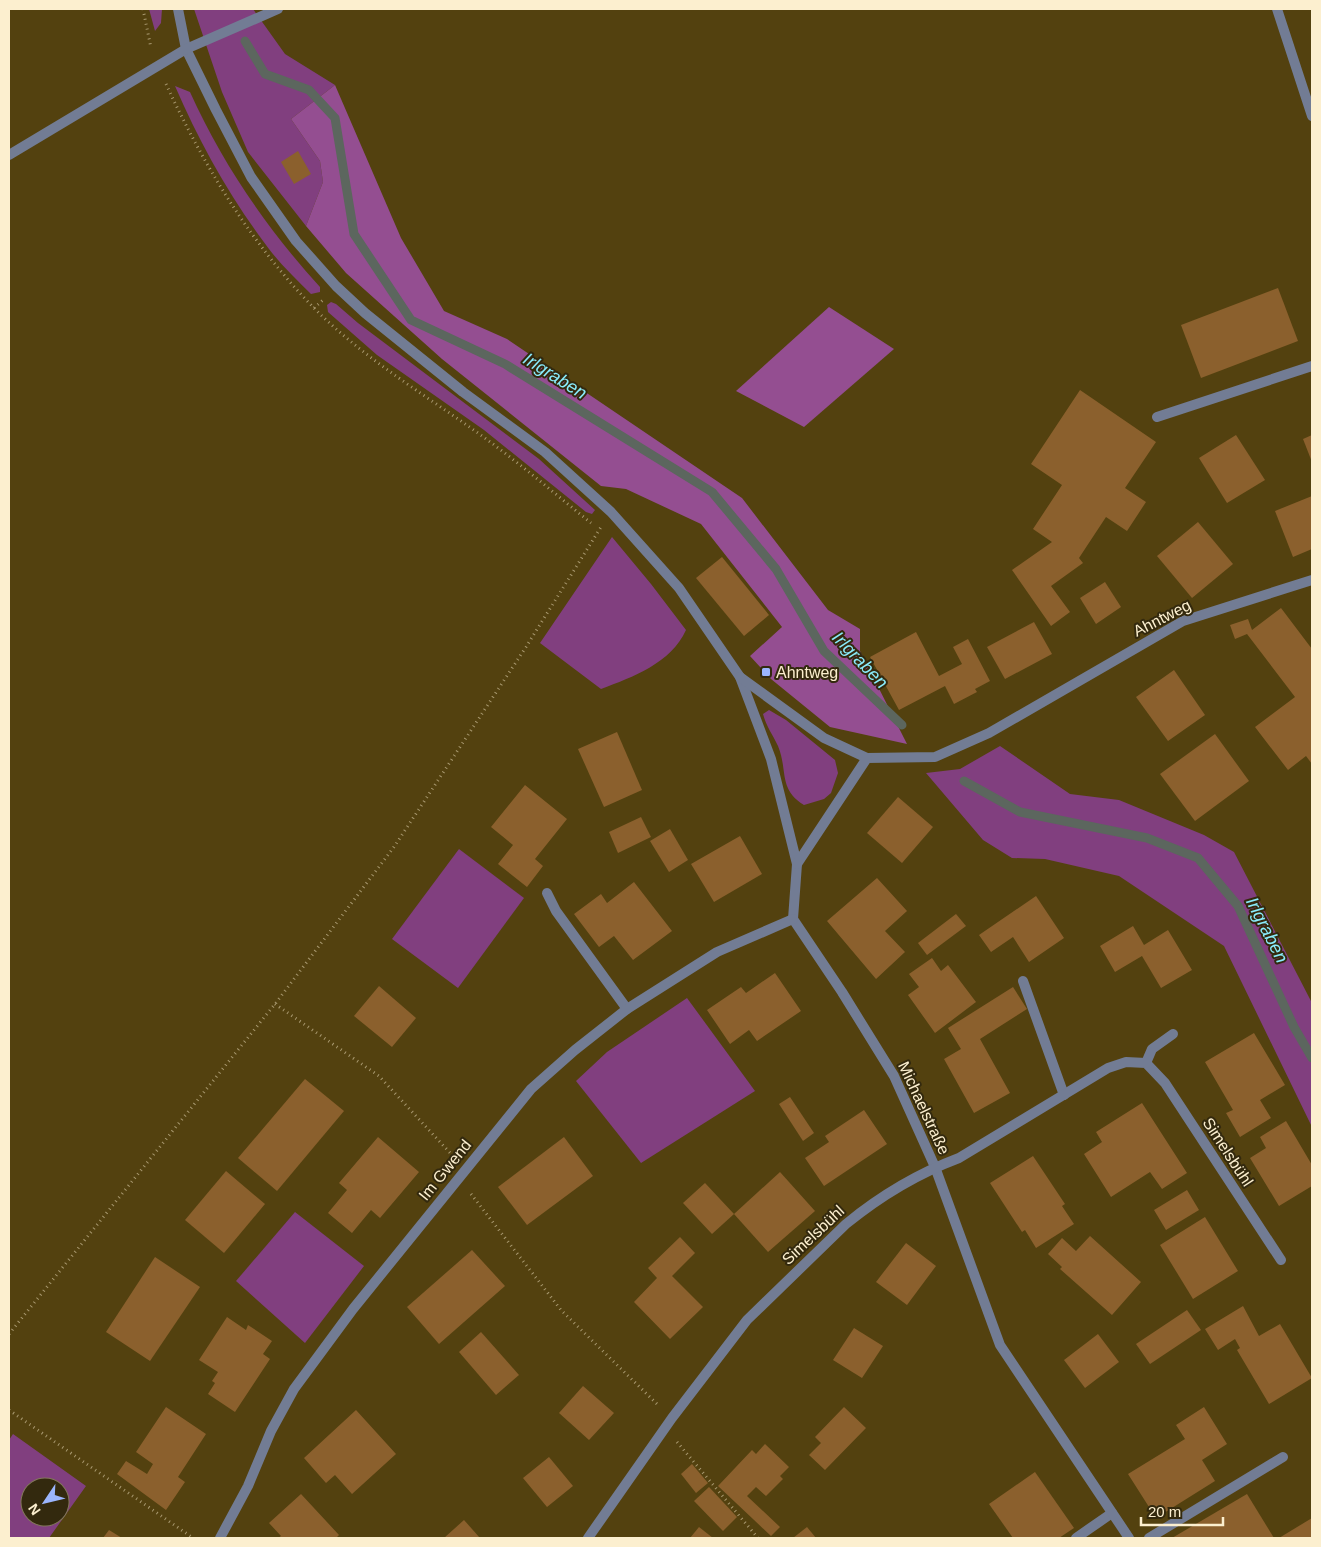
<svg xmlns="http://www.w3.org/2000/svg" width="1321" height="1547" viewBox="0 0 1321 1547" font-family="Arial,sans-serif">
<rect width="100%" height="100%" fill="#53410f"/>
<g fill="#813f7f" fill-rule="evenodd">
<path d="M149 9H162L161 23 155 31Z"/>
<path d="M194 9H253L285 54 335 85 291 119 320 161 323 182 306 226 248 152 222 92Z"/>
<path d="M175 86 190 92C222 163 267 229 320 287V292L311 294C297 280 281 265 269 249 231 199 200 144 175 86Z"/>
<path d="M331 302 336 304 358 323 539 459 595 510 592 514 586 512 484 430 377 355 328 312 327 305Z"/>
<path d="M612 537 651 584 686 630C671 663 633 677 601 689L540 643Z"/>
<path d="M769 710 786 720 835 760 838 773 831 793 824 799 804 805C778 789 788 770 778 746 773 735 766 726 763 714Z"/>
<path d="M1000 746 1070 794 1119 800 1204 835 1234 852 1312 1003V1127L1224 946 1119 876 1045 859 1012 858 983 840 926 773 960 769Z"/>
<path d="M459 849 524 898 458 988 392 939Z"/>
<path d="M687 998 755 1091 641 1163 576 1081 607 1052Z"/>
<path d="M295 1212 364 1266 305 1343 236 1281Z"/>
<path d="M13 1434 86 1486 49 1538H9V1440ZM30 1487H60V1517H30Z"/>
</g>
<g fill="#944e91">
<path d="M335 85 401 238 444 311 507 339 742 498 828 610 860 629V651L907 744 830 727 771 679 750 656 782 627 701 524 626 489 601 486 442 359 346 273 306 226 323 182 320 161 291 119Z"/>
<path d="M829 307 894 349 804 427 736 391Z"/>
</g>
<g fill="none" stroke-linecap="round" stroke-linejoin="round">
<g stroke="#5c665e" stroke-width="9">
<path d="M245 41 265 74 309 90 335 118 354 234 411 320 505 364 712 492 776 569 824 651 902 725"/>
<path d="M964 781 1020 812 1147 838 1198 858 1238 906 1294 1027 1312 1058"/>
</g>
</g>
<g fill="#8b602d">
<path d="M298 151 311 174 294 184 281 162Z"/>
<path d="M1278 288 1298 341 1201 378 1181 325Z"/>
<path d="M1080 390 1156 442 1125 488 1146 502 1127 531 1106 517 1079 558 1083 563 1051 586 1070 612 1051 626 1012 570 1052 542 1033 529 1062 485 1031 464Z"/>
<path d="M1236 435 1265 480 1227 503 1199 458Z"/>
<path d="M1312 435V462L1303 439Z"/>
<path d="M1312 496V549L1293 557 1275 511Z"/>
<path d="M1198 522 1233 564 1192 598 1157 556Z"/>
<path d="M722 557 769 615 744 636 696 578Z"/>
<path d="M1105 582 1121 607 1096 624 1080 598Z"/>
<path d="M1281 608 1312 649V764L1306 756 1288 770 1255 727 1295 697 1247 634 1235 639 1230 625 1248 619 1252 630Z"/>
<path d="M1034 622 1052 654 1005 679 987 647Z"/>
<path d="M916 632 939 676 962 664 953 647 968 639 990 681 975 689 977 692 954 704 945 686 899 710 870 657Z"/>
<path d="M1174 670 1205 715 1168 741 1136 697Z"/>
<path d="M617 732 642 790 604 807 578 749Z"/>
<path d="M1215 734 1249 781 1195 821 1160 774Z"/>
<path d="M525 785 567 819 535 859 543 866 527 887 498 864 513 845 491 827Z"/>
<path d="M898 797 933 827 902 863 867 833Z"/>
<path d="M641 817 651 837 618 853 609 832Z"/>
<path d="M670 829 688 860 669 872 650 841Z"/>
<path d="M740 836 762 874 714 902 691 864Z"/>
<path d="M877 878 907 911 885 931 905 952 876 979 827 921Z"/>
<path d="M634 882 672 931 633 960 614 936 599 947 574 914 601 894 607 903Z"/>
<path d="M1036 896 1064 938 1029 962 1013 937 991 952 979 935Z"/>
<path d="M956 914 966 926 927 955 918 943Z"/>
<path d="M1133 926 1144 945 1168 930 1192 970 1161 988 1142 956 1115 972 1100 946Z"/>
<path d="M932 958 941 971 948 965 976 1002 935 1033 908 995 919 987 909 974Z"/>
<path d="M775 973 801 1011 757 1041 749 1030 730 1044 707 1010 741 987 746 993Z"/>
<path d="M379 986 416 1018 392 1047 354 1016Z"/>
<path d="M1013 987 1027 1009 980 1039 1010 1093 974 1113 944 1059 961 1049 948 1028Z"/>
<path d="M1254 1033 1285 1085 1260 1100 1271 1118 1240 1137 1226 1113 1233 1110 1205 1062Z"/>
<path d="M305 1079 344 1111 277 1191 238 1158Z"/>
<path d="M790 1097 814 1133 803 1141 779 1104Z"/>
<path d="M1142 1103 1187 1173 1162 1189 1150 1172 1111 1197 1084 1154 1102 1142 1096 1132Z"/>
<path d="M864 1110 887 1144 824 1186 805 1158 829 1142 825 1136Z"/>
<path d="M1286 1121 1312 1165V1186L1279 1206 1250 1158 1266 1148 1260 1137Z"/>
<path d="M378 1137 419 1172 380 1218 371 1210 352 1233 328 1213 347 1190 339 1183Z"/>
<path d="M564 1137 593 1176 527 1225 498 1187Z"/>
<path d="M1033 1156 1065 1204 1062 1206 1074 1224 1036 1248 1025 1230 1022 1232 990 1183Z"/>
<path d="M226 1171 265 1204 224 1253 185 1220Z"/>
<path d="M780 1172 815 1211 768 1252 734 1214Z"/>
<path d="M705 1183 734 1214 712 1234 683 1203Z"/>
<path d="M1187 1190 1199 1210 1166 1230 1154 1210Z"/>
<path d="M1205 1217 1238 1271 1193 1299 1160 1245Z"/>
<path d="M1090 1236 1141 1282 1112 1315 1060 1269 1062 1267 1048 1254 1062 1238 1076 1251Z"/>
<path d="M680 1237 695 1253 672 1276 703 1307 670 1339 634 1302 657 1278 648 1268Z"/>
<path d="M906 1243 936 1266 907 1305 876 1282Z"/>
<path d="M472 1250 505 1286 439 1344 407 1307Z"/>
<path d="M155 1257 200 1287 150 1361 106 1332Z"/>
<path d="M1243 1306 1259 1336 1280 1324 1312 1378 1269 1404 1237 1350 1240 1348 1235 1339 1218 1350 1205 1329Z"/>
<path d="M1187 1310 1201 1330 1150 1364 1136 1344Z"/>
<path d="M227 1317 246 1330 248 1325 272 1341 263 1354 270 1359 235 1412 208 1394 215 1383 212 1381 218 1372 199 1360Z"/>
<path d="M854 1328 883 1346 862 1378 833 1360Z"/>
<path d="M481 1332 519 1375 496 1395 459 1352Z"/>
<path d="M1098 1334 1119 1362 1085 1388 1064 1360Z"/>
<path d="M583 1386 614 1413 589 1440 559 1413Z"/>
<path d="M166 1407 206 1434 178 1477 185 1482 166 1510 117 1474 126 1461 147 1474 153 1464 136 1452Z"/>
<path d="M844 1407 866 1428 825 1470 809 1455 821 1443 815 1437Z"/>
<path d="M1204 1407 1227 1444 1202 1460 1215 1481 1156 1518 1128 1474 1185 1439 1176 1425Z"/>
<path d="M356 1410 396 1454 352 1494 335 1475 326 1483 304 1458Z"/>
<path d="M765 1444 789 1467 780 1476 783 1479 766 1496 756 1487 747 1496 780 1527 771 1536 718 1486 752 1450 756 1454Z"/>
<path d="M549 1457 573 1486 547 1507 523 1478Z"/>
<path d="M692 1464 708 1483 696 1493 681 1474Z"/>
<path d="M1035 1472 1074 1528 1059 1538H1013L989 1504Z"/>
<path d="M709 1487 737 1517 723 1531 694 1501Z"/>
<path d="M301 1494 339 1535 336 1538H278L281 1536 269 1523Z"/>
<path d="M1247 1494 1274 1538H1172Z"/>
<path d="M1312 1518V1538H1279Z"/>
<path d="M464 1520 480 1538H444Z"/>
<path d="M699 1527 713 1538H690Z"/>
<path d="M807 1527 816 1538H793Z"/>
<path d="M109 1530 122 1538H103Z"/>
</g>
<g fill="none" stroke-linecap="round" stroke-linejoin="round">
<g stroke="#a99970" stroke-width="3" stroke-dasharray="1 4" stroke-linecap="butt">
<path d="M143 9 151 48"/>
<path d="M166 84C204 166 250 242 313 307 362 357 422 393 478 433 517 461 554 493 591 523"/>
<path d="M314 308 323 300"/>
<path d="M275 1004 379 1076 452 1155"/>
<path d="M471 1194 561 1310 658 1405"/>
<path d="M9 1334 275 1004 394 847 526 647 601 527"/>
<path d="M9 1410 193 1538"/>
<path d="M677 1442 758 1538"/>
</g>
<g stroke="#727c94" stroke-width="10">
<path d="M1157 417 1312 366"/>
<path d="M547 893 556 911 627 1009"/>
<path d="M1023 981 1064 1095"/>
<path d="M1076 1538 1112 1513"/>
<path d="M1149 1538 1283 1457"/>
</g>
<g stroke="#727c94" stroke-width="10">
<path d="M178 9 186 49 216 110 251 177 296 241 336 286 365 313 463 392 545 452 611 512 679 588 740 677 771 759 797 864 793 919 842 992 894 1076 935 1167 1000 1345 1129 1538"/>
<path d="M1277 9 1312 116"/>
<path d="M9 155 186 49 278 9"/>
<path d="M740 677 824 738 867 758 935 757 989 733 1183 621 1312 580"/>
<path d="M797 864 867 758"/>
<path d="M1146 1063 1152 1049 1173 1034"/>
<path d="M220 1538 248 1486 271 1431 294 1389 353 1309 531 1089 575 1050 627 1009 717 952 793 919"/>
<path d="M588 1538 672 1418 747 1320 846 1224C879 1197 919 1173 959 1158L1108 1068 1126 1062 1146 1063 1165 1083 1281 1260"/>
</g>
</g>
<rect fill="#9bb5fd" stroke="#33290e" stroke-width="2" x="761" y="667" width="10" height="10" rx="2.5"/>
<g text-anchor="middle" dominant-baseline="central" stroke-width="4" stroke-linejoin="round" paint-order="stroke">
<g font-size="16" fill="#fcefcf" stroke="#33290e">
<text transform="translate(1162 618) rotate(-27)">Ahntweg</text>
<text transform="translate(924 1108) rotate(65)">Michaelstraße</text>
<text transform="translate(1228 1152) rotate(57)">Simelsbühl</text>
<text transform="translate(445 1170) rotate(-51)">Im Gwend</text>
<text transform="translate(813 1235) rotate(-43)">Simelsbühl</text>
</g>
<g font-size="16" fill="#fcefcf" stroke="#33290e" text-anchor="start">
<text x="776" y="672">Ahntweg</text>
</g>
<g font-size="18" font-style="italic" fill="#8aecfc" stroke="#33290e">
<text transform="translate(555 376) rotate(32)">Irlgraben</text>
<text transform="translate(860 660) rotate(46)">Irlgraben</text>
<text transform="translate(1267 930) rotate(63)">Irlgraben</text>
</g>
</g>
<rect width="1321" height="1547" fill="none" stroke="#fcefcf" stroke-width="20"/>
<g transform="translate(45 1502) rotate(235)"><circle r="24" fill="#33290e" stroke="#83785b"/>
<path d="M0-4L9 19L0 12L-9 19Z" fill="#9bb5fd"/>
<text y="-8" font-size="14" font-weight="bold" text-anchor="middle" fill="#fcefcf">N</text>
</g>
<path d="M1141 1517v8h82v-8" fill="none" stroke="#fcefcf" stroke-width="2.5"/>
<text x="1148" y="1517" font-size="15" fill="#fcefcf" stroke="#33290e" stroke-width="4" paint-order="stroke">20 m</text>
</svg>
